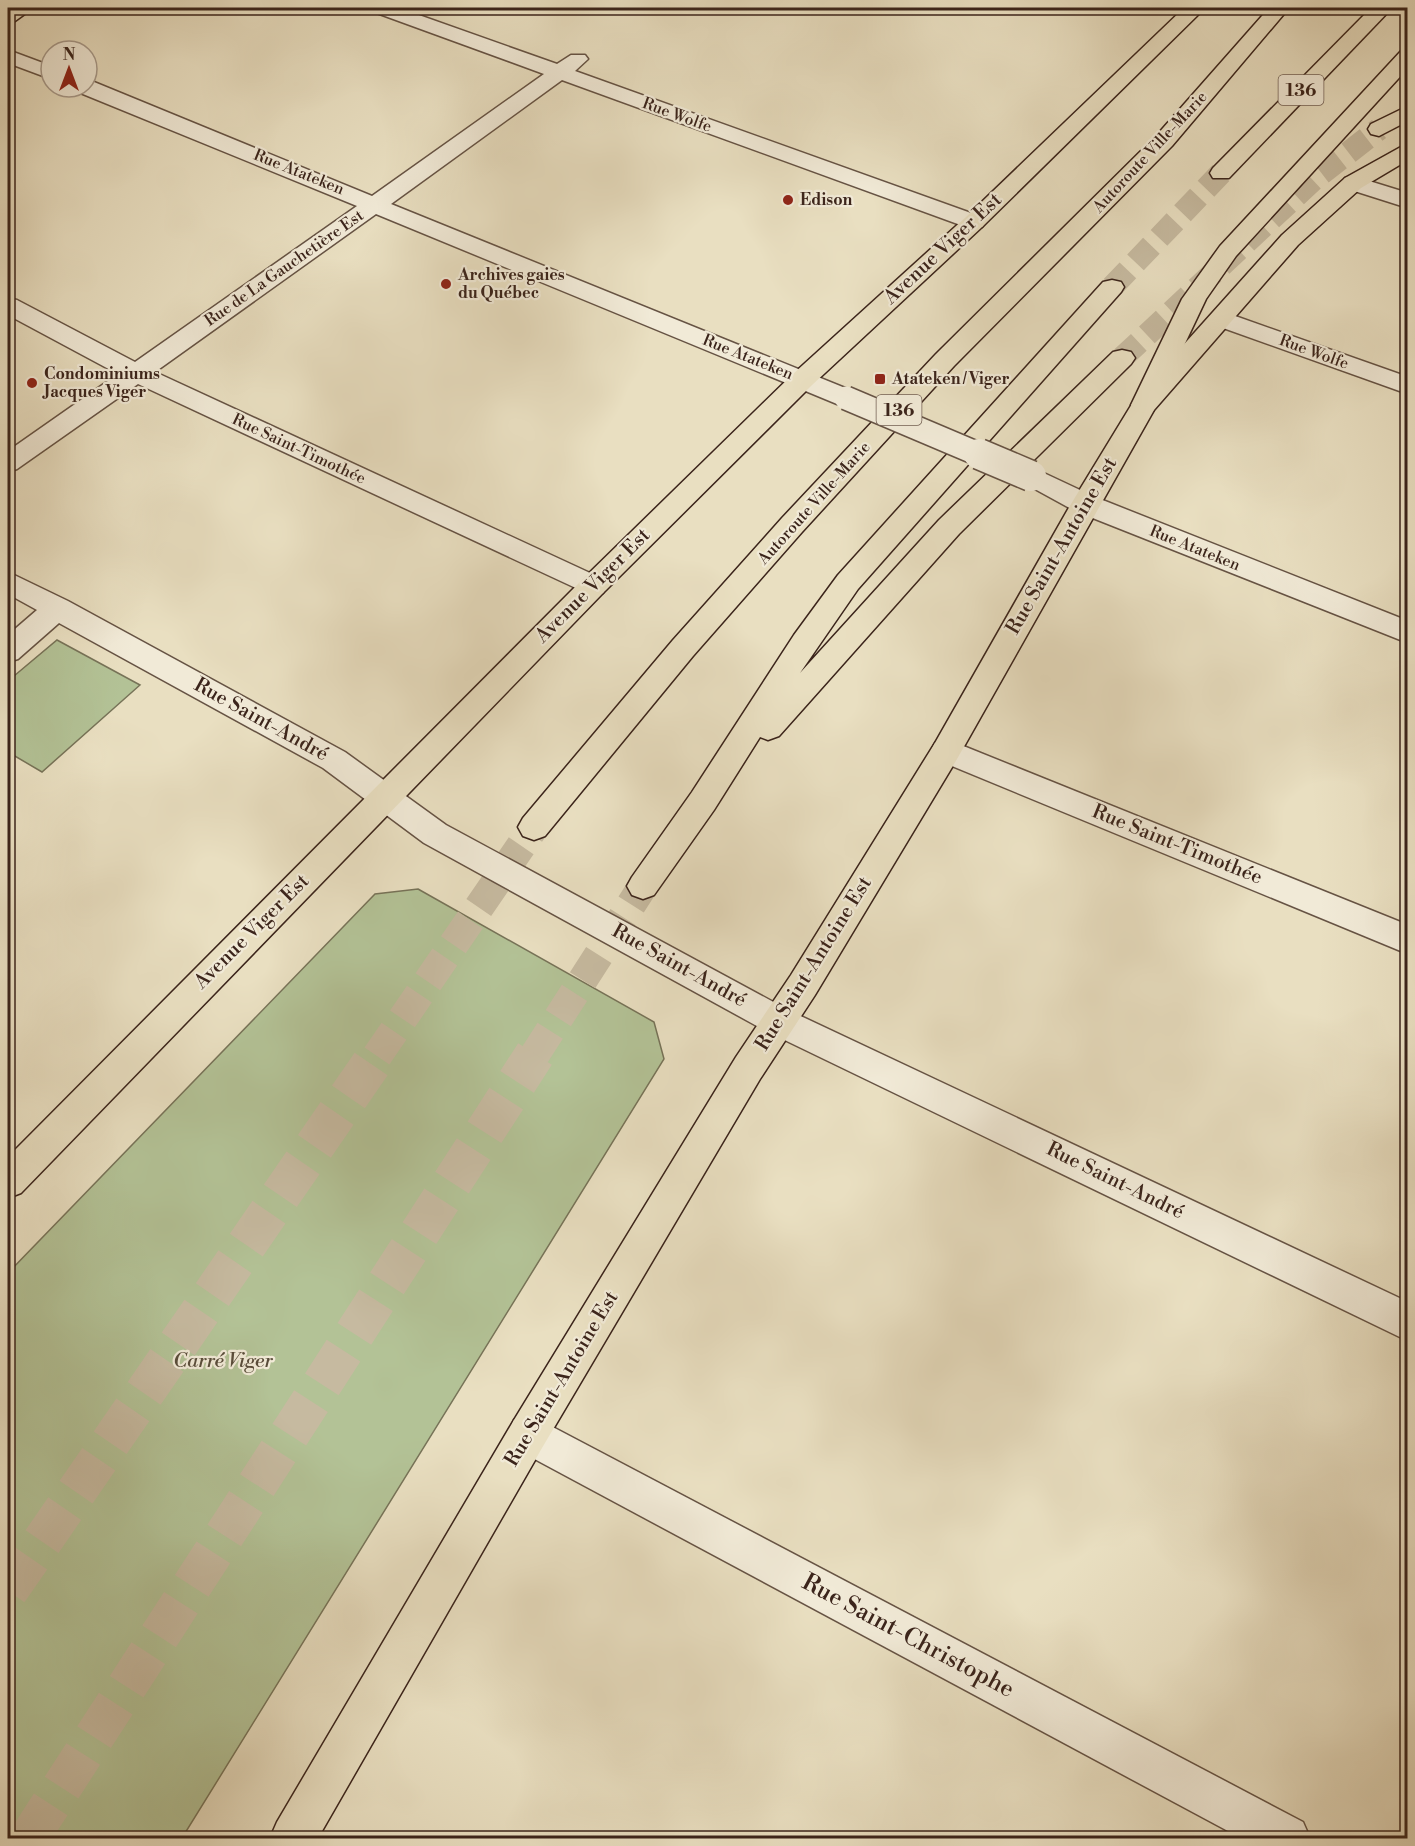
<svg xmlns="http://www.w3.org/2000/svg" width="1415" height="1846" viewBox="0 0 1415 1846" font-family="'Libre Bodoni',serif">
<rect width="100%" height="100%" fill="#e9dfc1"/>
<filter id="stains"><feTurbulence type="fractalNoise" baseFrequency=".00333" numOctaves="4"/><feColorMatrix values="0 0 0 0 .2 0 0 0 0 .09 0 0 0 0 .02 0 0 0 .5 -.17"/></filter>
<radialGradient id="worn" r=".72"><stop offset=".6" stop-color="#630" stop-opacity="0"/><stop offset="1" stop-color="#630" stop-opacity=".3"/></radialGradient>
<g fill="#b3c296" stroke="#777358" stroke-width="1.5">
<path d="M57 640 140 685 42 772 8 752V681Z"/>
<path d="M418 889 654 1022 664 1059 182 1838H8V1273L375 894Z"/>
</g>
<g fill="none" stroke-linecap="round" stroke-linejoin="round">
<g stroke="#c6baa0" stroke-width="23" stroke-dasharray="23 11" stroke-linecap="butt">
<path d="M1112 287 1221 173"/>
<path d="M1122 358 1313 180 1379 129"/>
</g>
<g stroke="#c6baa0" stroke-width="30" stroke-dasharray="30 15" stroke-linecap="butt">
<path d="M377 1056 534 827"/>
<path d="M534 1056 643 886"/>
</g>
<g stroke="#c6baa0" stroke-width="40" stroke-dasharray="40 20" stroke-linecap="butt">
<path d="M8 1591 378 1054"/>
<path d="M29 1838 535 1054"/>
</g>
<defs>
<g id="minor">
<path d="M371 8H399L557 64 571 55H585L588 59 575 71 982 217 986 222 982 227H966L562 80 391 204 855 392 859 398 855 404 846 406 837 404 376 214 155 372 603 579 607 586 603 593 593 596 138 384 17 469 8 472V451L118 374 8 315V298L17 300 135 362 357 206 78 92 75 87H87V81L94 82 372 196 544 74 374 12Z"/>
<path d="M8 50 51 66V79L8 63Z"/>
<path d="M1353 176 1408 193V208L1345 188 1342 183 1345 178Z"/>
<path d="M1221 311 1408 377V394L1212 324 1209 319 1212 314Z"/>
<path d="M1031 467 1095 497 1408 621V643L1075 511 1022 482 1018 476 1022 470Z"/>
<path d="M8 572 68 601 345 752 446 825 790 1011 1408 1302V1341L766 1031 424 843 323 768 59 623 18 659 8 662V635L37 610 8 594Z"/>
<path d="M946 739 1408 925V954L935 759 931 751 935 743Z"/>
<path d="M528 1414 1303 1822 1310 1838H1241L514 1448 508 1434 514 1420Z"/>
</g>
<g id="major">
<path d="M10 8H33L15 21 8 23Z"/>
<path d="M1184 8H1205L982 227 811 386 603 593 21 1193 8 1198V1157L583 579 793 374 966 217Z"/>
<path d="M1408 143V160L1361 188 1298 245 1154 410 957 759 815 995 760 1079 542 1448 318 1838H270L277 1822 514 1420 736 1057 791 975 935 743 1071 504 1135 399 1282 235 1345 178Z"/>
</g>
<g id="highway">
<path d="M1269 8H1289L1172 146 954 366 802 532 693 656 545 836 534 840 523 836 518 827 523 818 673 640 782 518 936 354 1156 136Z"/>
<path d="M1371 8H1392L1229 178H1213L1210 173 1213 168Z"/>
<path d="M1408 49V68L1236 256 1206 299 1153 411 1144 413 1135 411 1131 405 1182 299 1220 246 1401 51Z"/>
<path d="M1408 106V121L1379 136 1371 134 1368 129 1371 124Z"/>
<path d="M1112 280 1121 282 1124 287 1121 292 858 589 800 673 939 520 1113 352 1122 350 1131 352 1135 358 1131 364 959 534 779 736 768 740 760 737 714 810 654 895 643 899 632 895 627 886 632 877 692 792 794 635 838 575 1103 282Z"/>
</g>
</defs>
<use href="#minor" stroke="#665344" stroke-width="3"/>
<use href="#major" stroke="#3b241b" stroke-width="3"/>
<use href="#highway" stroke="#3b241b" stroke-width="3"/>
<use href="#minor" fill="#f1ead7" fill-rule="evenodd"/>
<use href="#major" fill="#e9dfc1" fill-rule="evenodd"/>
<use href="#highway" fill="#e9dfc1" fill-rule="evenodd"/>
<defs>
<path id="minor-bridge-far1" d="M846 398 983 456"/>
<path id="minor-bridge" d="M979 454 1031 476"/>
</defs>
<use href="#minor-bridge-far1" stroke="#665344" stroke-width="26" stroke-linecap="butt"/>
<use href="#minor-bridge" stroke="#665344" stroke-width="33" stroke-linecap="butt"/>
<use href="#minor-bridge-far1" stroke="#f1ead7" stroke-width="23"/>
<use href="#minor-bridge" stroke="#f1ead7" stroke-width="30"/>
</g>
<g fill="#8f2418" stroke="#f1ead7" stroke-width="2">
<circle cx="788" cy="200" r="6"/>
<circle cx="446" cy="284" r="6"/>
<rect x="874" y="373" width="12" height="12" rx="3"/>
<circle cx="32" cy="383" r="6"/>
</g>
<g text-anchor="middle" dominant-baseline="central" stroke-width="4.5" stroke-linejoin="round" paint-order="stroke">
<g font-size="16" fill="#3b241b" stroke="#f1ead7">
<text transform="translate(677 115) rotate(20)">Rue Wolfe</text>
<text transform="translate(1150 152) rotate(-47)">Autoroute Ville-Marie</text>
<text transform="translate(299 172) rotate(22)">Rue Atateken</text>
<text transform="translate(284 268) rotate(-35)">Rue de La Gauchetière Est</text>
<text transform="translate(1314 352) rotate(20)">Rue Wolfe</text>
<text transform="translate(748 357) rotate(22)">Rue Atateken</text>
<text transform="translate(299 449) rotate(25)">Rue Saint-Timothée</text>
<text transform="translate(814 503) rotate(-48)">Autoroute Ville-Marie</text>
<text transform="translate(1195 548) rotate(22)">Rue Atateken</text>
</g>
<g font-size="16" font-weight="bold" fill="#3b241b" stroke="#f1ead7" text-anchor="start">
<text x="800" y="200">Edison</text>
<text x="458" y="275">Archives gaies<tspan x="458" dy="18">du Québec</tspan></text>
<text x="44" y="374">Condominiums<tspan x="44" dy="18">Jacques Viger</tspan></text>
<text x="892" y="379">Atateken / Viger</text>
</g>
<g fill="#f1ead7" stroke="#725f53" stroke-width="1.5">
<rect x="1278.5" y="75" width="45" height="30" rx="4.5"/>
<rect x="876.5" y="395" width="45" height="30" rx="4.5"/>
</g>
<g font-size="18" font-weight="bold" fill="#3b241b">
<text x="1301" y="90">136</text>
<text x="899" y="410">136</text>
</g>
<g font-size="20" fill="#3b241b" stroke="#f1ead7">
<text transform="translate(943 249) rotate(-43)">Avenue Viger Est</text>
<text transform="translate(1062 546) rotate(-60)">Rue Saint-Antoine Est</text>
<text transform="translate(593 586) rotate(-45)">Avenue Viger Est</text>
<text transform="translate(261 720) rotate(29)">Rue Saint-André</text>
<text transform="translate(1177 845) rotate(22)">Rue Saint-Timothée</text>
<text transform="translate(252 932) rotate(-45)">Avenue Viger Est</text>
<text transform="translate(814 964) rotate(-58)">Rue Saint-Antoine Est</text>
<text transform="translate(679 966) rotate(29)">Rue Saint-André</text>
<text transform="translate(1115 1181) rotate(26)">Rue Saint-André</text>
<text transform="translate(562 1379) rotate(-59)">Rue Saint-Antoine Est</text>
</g>
<g font-size="20" font-style="italic" fill="#594c3a" stroke="#f1ead7">
<text x="223" y="1361">Carré Viger</text>
</g>
<g font-size="24" fill="#3b241b" stroke="#f1ead7">
<text transform="translate(908 1636) rotate(28)">Rue Saint-Christophe</text>
</g>
</g>
<rect width="1415" height="1846" fill="none" stroke="#e9dfc1" stroke-width="30"/>
<rect x="9" y="9" width="1397" height="1828" fill="none" stroke="#3b241b" stroke-width="3"/>
<rect x="15" y="15" width="1385" height="1816" fill="none" stroke="#3b241b" stroke-width="1.5"/>
<g transform="translate(69 69)"><circle r="28" fill="#f1ead7" stroke="#a89b8c" stroke-width="1.5"/>
<path d="M0-4.5L10 22L0 15L-10 22Z" fill="#8f2418"/>
<text y="-9" font-size="16" font-weight="bold" text-anchor="middle" fill="#3b241b">N</text>
</g>
<rect width="100%" height="100%" filter="url(#stains)"/>
<rect width="100%" height="100%" fill="url(#worn)"/>
</svg>
